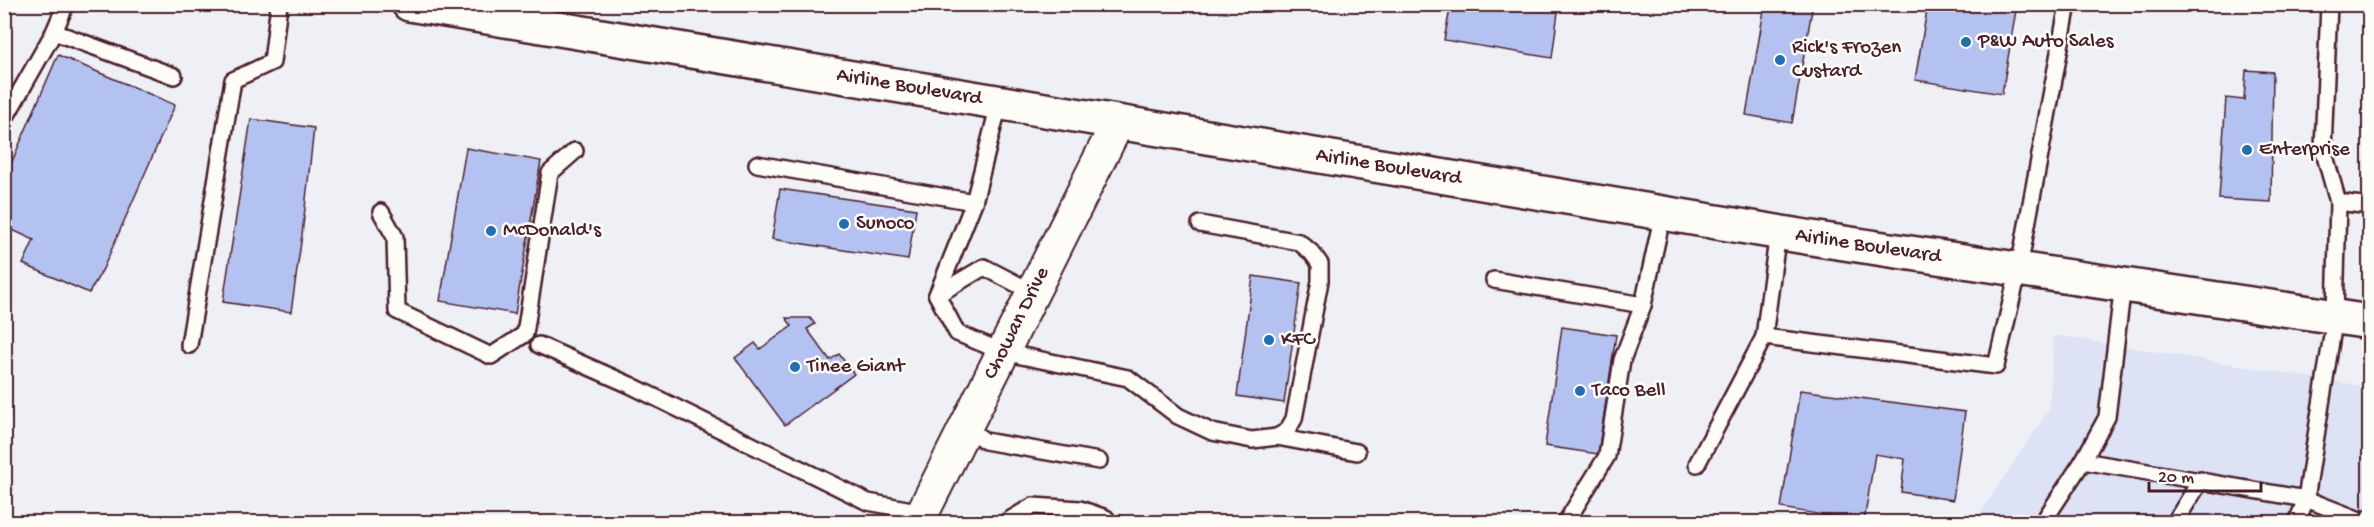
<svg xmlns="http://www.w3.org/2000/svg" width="2374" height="527" viewBox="0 0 2374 527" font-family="'Gochi Hand',sans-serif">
<rect width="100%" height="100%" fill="#eef0f6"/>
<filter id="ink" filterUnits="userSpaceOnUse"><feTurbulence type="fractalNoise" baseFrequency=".0167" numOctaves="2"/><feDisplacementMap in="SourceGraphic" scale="12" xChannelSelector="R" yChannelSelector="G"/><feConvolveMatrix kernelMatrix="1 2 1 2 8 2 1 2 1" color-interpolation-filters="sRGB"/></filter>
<g filter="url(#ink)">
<path fill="#dde2f5" d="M2054 335 2369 387V522H1974L2049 410Z"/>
<g fill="#b4c2f2" stroke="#4a1f2b" stroke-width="1.5">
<path d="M1451 4H1559L1552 58 1444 40Z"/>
<path d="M1765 4H1813L1792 123 1746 115Z"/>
<path d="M1928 4H2017L2002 94 1915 80Z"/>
<path d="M58 55 175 105 103 269 89 293 23 264 34 240 4 226V180Z"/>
<path d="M2246 70 2273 72 2271 202 2219 199 2226 98 2244 100Z"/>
<path d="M251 119 314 128 302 235 291 312 223 302Z"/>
<path d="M466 148 541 161 515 314 440 301Z"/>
<path d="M780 189 916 209 908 260 772 239Z"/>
<path d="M1253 276 1301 283 1284 403 1237 396Z"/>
<path d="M786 318H810L815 324 807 329 830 360 839 354 854 374 785 425 735 358 755 343 760 349 792 326Z"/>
<path d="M1562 327 1616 335 1598 454 1545 446Z"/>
<path d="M1800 390 1965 412 1953 500 1901 492 1905 459 1875 454 1864 522 1781 508Z"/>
</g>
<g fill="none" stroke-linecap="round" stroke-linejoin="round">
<defs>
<g id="service">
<path d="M2329 4 2323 149 2338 202"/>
<path d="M54 32 174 76"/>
<path d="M4 120 54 32 66 4"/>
<path d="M757 164 974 202"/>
<path d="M381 212 395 237 397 311 491 356 525 334 550 173 575 151"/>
<path d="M1200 224 1299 242 1312 253 1320 264V281L1294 419 1287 431 1277 437"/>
<path d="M1778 232 1764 337 1996 366 2019 268 2068 4"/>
<path d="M1494 280 1643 305"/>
<path d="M937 295 957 333 1003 352 1128 378 1178 416 1212 432 1252 440 1277 437 1357 452"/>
<path d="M937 295 974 202 999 104"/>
<path d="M937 295 984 267 1034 293"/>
<path d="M189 345 233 80 272 62 279 4"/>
<path d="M539 345 630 385 868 502 923 512"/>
<path d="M966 427 985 441 1099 461"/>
<path d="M2083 461 2306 499 2335 316 2338 202 2370 206"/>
<path d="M1697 464 1764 337"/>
<path d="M1006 522 1033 506 1080 509 1106 518"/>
<path d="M1566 522 1607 456 1622 360 1643 305 1663 213"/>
<path d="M2043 522 2083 461 2107 417 2123 284"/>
<path d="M2175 522 2201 480"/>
<path d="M2297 522 2306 499 2365 522 2370 517"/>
</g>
<g id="minor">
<path id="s1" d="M918 522 1117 124"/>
</g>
<g id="primary">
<path id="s2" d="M409 4 1824 240 2370 322"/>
</g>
</defs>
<use href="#service" stroke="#4a1f2b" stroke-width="20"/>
<use href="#minor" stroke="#4a1f2b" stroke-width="36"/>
<use href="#primary" stroke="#4a1f2b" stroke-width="38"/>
<use href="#service" stroke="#fdfcf7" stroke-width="15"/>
<use href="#minor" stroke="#fdfcf7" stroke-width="32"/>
<use href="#primary" stroke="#fdfcf7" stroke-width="33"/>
</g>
</g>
<g fill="#1f6fb2" stroke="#fdfcf7" stroke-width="2">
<circle cx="1966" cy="42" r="6"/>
<circle cx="1780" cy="60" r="6"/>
<circle cx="2247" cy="150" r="6"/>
<circle cx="844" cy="224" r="6"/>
<circle cx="491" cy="231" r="6"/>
<circle cx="1269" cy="340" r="6"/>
<circle cx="795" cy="367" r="6"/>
<circle cx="1580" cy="391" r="6"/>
</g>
<g text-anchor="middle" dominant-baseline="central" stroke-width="5" stroke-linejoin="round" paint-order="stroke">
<g font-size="21" fill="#4a1f2b" stroke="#fdfcf7" text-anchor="start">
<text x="1978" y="42">P&amp;W Auto Sales</text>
<text x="1792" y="48">Rick's Frozen<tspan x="1792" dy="24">Custard</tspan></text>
<text x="2259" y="150">Enterprise</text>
<text x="856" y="224">Sunoco</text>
<text x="503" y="231">McDonald's</text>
<text x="1281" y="340">KFC</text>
<text x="807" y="367">Tinee Giant</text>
<text x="1592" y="391">Taco Bell</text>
</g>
<g font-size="21" fill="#4a1f2b" stroke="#fdfcf7">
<text stroke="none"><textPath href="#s2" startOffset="507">Airline Boulevard</textPath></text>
<text stroke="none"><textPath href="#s2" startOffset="993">Airline Boulevard</textPath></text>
<text stroke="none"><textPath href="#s2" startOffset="1479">Airline Boulevard</textPath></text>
<text stroke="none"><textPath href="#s1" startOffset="222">Chowan Drive</textPath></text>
</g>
</g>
<rect width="2374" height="527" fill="none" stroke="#fdfcf7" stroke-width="24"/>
<rect x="12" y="12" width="2350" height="503" fill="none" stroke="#4a1f2b" stroke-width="2" filter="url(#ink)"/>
<path d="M2149 482v9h112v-9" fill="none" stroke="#4a1f2b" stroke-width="3"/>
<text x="2158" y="482" font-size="18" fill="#4a1f2b" stroke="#fdfcf7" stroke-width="4.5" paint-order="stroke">20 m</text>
</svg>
